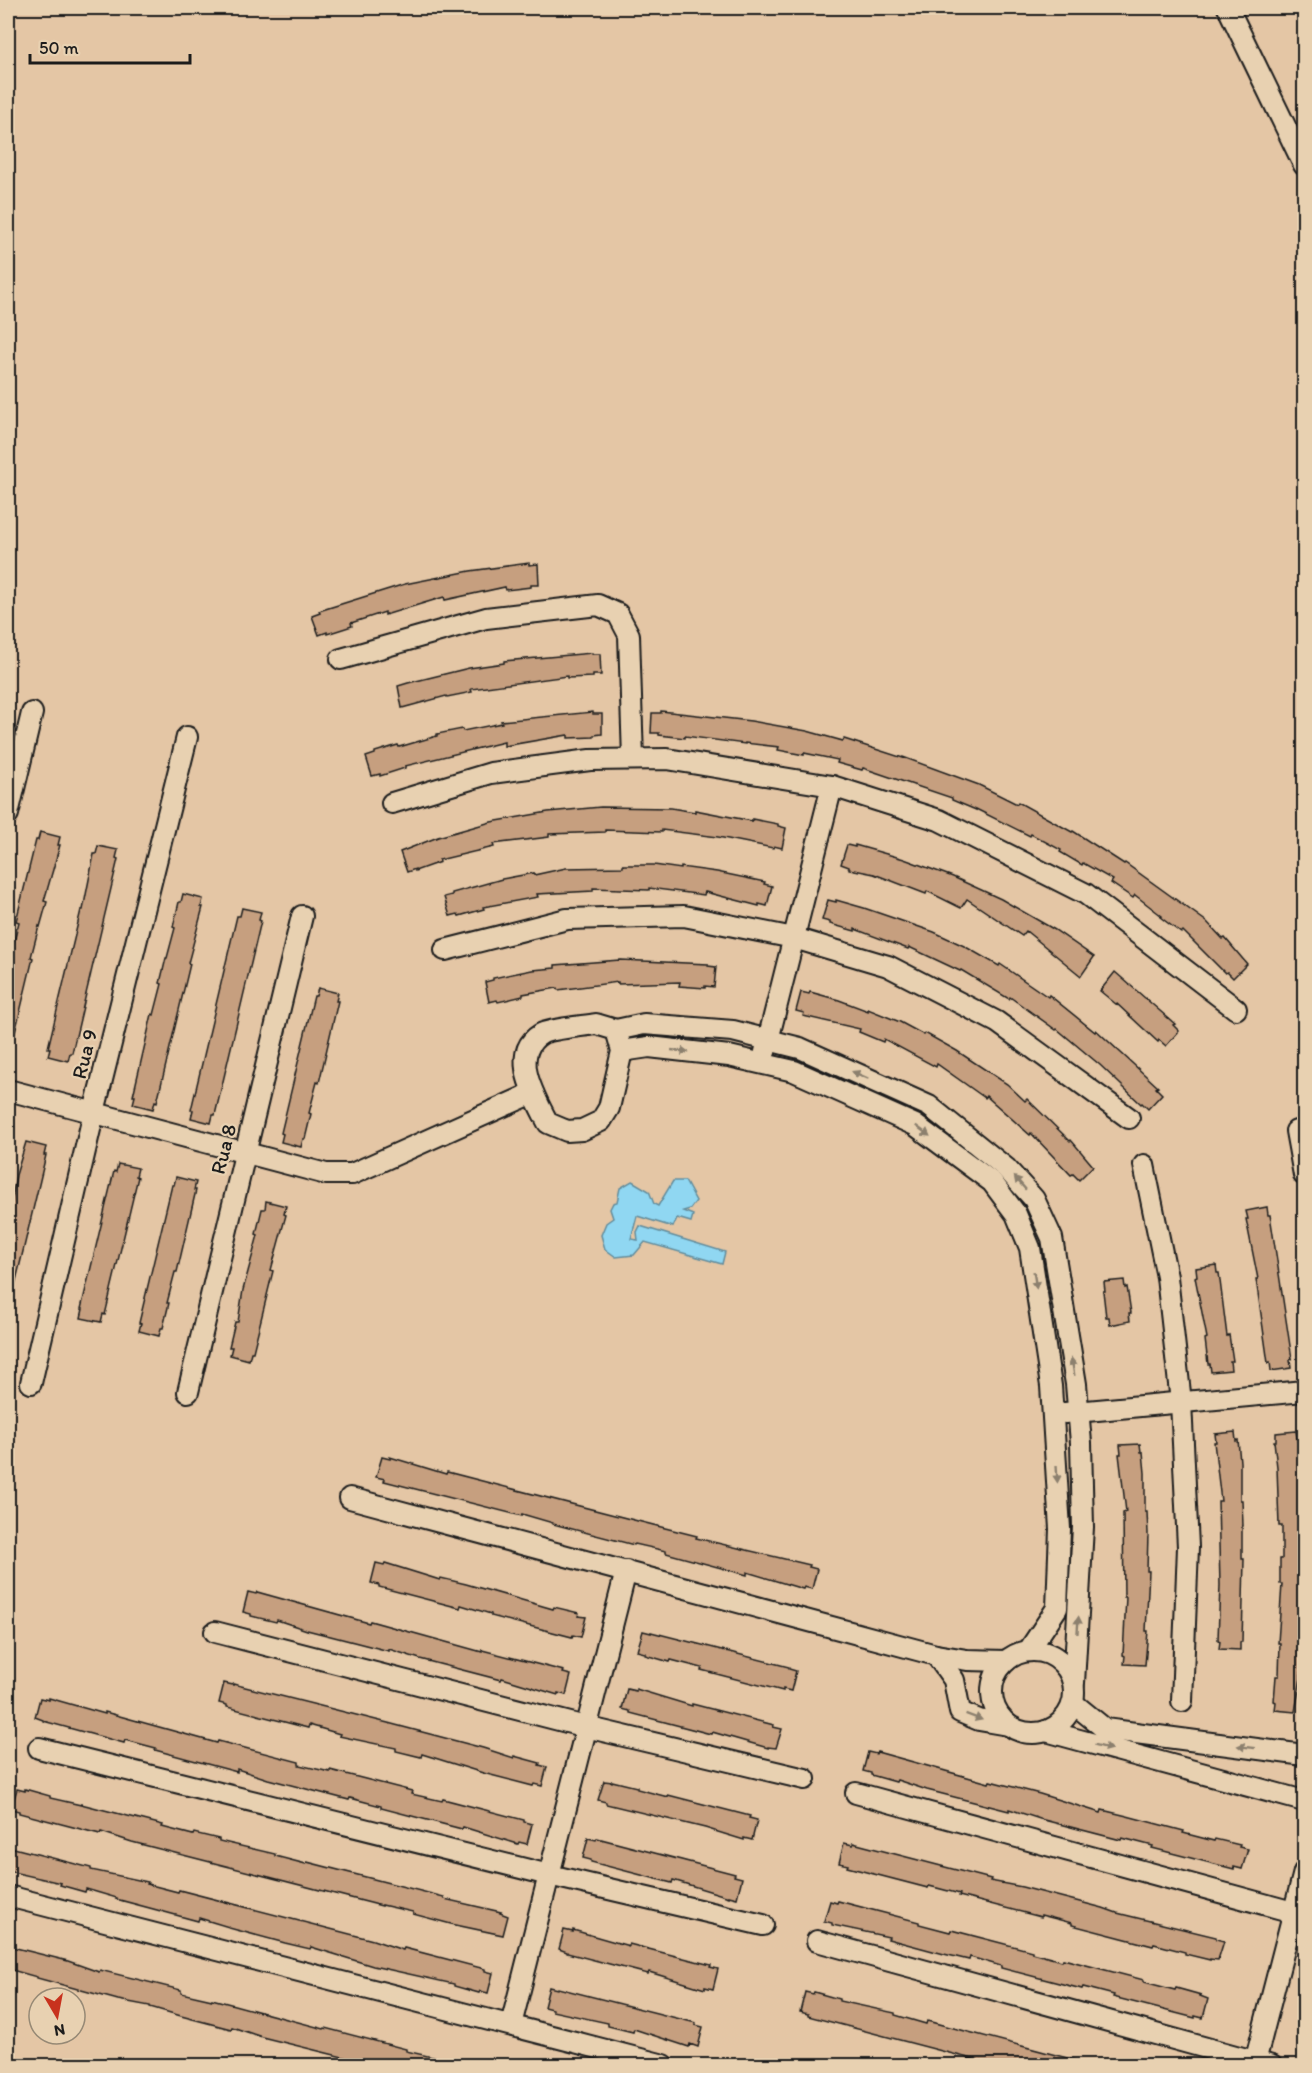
<svg xmlns="http://www.w3.org/2000/svg" width="1312" height="2073" viewBox="0 0 1312 2073" font-family="Itim,sans-serif">
<rect width="100%" height="100%" fill="#e4c6a5"/>
<filter id="ink" filterUnits="userSpaceOnUse"><feTurbulence type="fractalNoise" baseFrequency=".0167" numOctaves="2"/><feDisplacementMap in="SourceGraphic" scale="12" xChannelSelector="R" yChannelSelector="G"/><feConvolveMatrix kernelMatrix="1 2 1 2 8 2 1 2 1" color-interpolation-filters="sRGB"/></filter>
<g filter="url(#ink)">
<path fill="#90d7f2" stroke="#628c9c" stroke-width="1.5" d="M632 1181 649 1191 654 1204 658 1206 673 1181H685L696 1201 690 1209 683 1211 693 1215 691 1222 677 1218 673 1227 637 1216 631 1239 638 1240 637 1232 640 1226 725 1252 722 1264 645 1242 634 1255 616 1257 605 1249 601 1235 606 1223 613 1218 610 1209 613 1203 617 1202 620 1188Z"/>
<g fill="#c69f7f" stroke="#1c1c1c" stroke-width="1.5">
<path d="M529 563V565L538 564 539 585H531V587L506 590 505 587 445 600 444 597 385 615V612L351 623 352 626 327 634V632L319 635 312 616 320 613 319 611 405 584 470 571Z"/>
<path d="M592 653V654H600L601 675H593V677L567 678V676L471 689 472 692 447 697 446 696 402 708 398 686 408 683 469 668 504 663V661Z"/>
<path d="M661 711 751 721 807 731 843 741 844 739 903 758V757L979 785 1017 804 1018 802 1072 832 1073 831 1124 864 1125 863 1207 922 1223 939 1225 938 1247 964 1233 978 1227 972 1225 973 1183 931 1181 933 1160 917 1162 916 1135 895 1133 898 1111 883 1113 880 1083 863 1082 865 1060 852 1061 850 1031 834 1030 836 976 809V810L952 800V798L863 768 862 770 837 763 838 760 804 753V755L778 750 779 747 745 743V744L685 736V738L659 735V733H651L652 713H661Z"/>
<path d="M593 712V714H602V734L594 735V737L568 738V735L504 746V742L405 766V768L380 776V774L372 776 366 757 375 754V752L398 745 399 747 437 736V734L462 729 463 731 502 723 501 721Z"/>
<path d="M601 807 671 808 695 812V810L752 821V819L778 824V826L786 828 782 848 774 846 773 848 718 837 662 830V832L605 830V832L549 834V837L493 844 494 847 439 860 440 862 415 871V869L407 872 400 852 438 837 491 822 548 812Z"/>
<path d="M40 832 60 837 58 845H60L44 901 47 902 40 927 39 926 31 957 33 958 14 1037 8 1036V952L11 953 19 922 16 921 36 840H38Z"/>
<path d="M847 845 855 847V845L904 859 953 877 1001 899 1055 930 1094 957 1081 976 1026 931 1022 936 967 899 961 908 927 891 926 894 874 874 849 869V867L841 864Z"/>
<path d="M98 846 118 850 116 858 118 859 72 1053H70L68 1061 48 1056 50 1048H48L81 910H83L94 854H96Z"/>
<path d="M623 865H654L681 869V867L717 872 765 882 764 884 772 886 767 906 759 904V906L705 892 704 895 649 888V890L593 888V891L537 894 538 897 483 907 484 909 459 916 458 914 450 916 444 897 452 895V893L502 879 534 873V875L566 868 623 867Z"/>
<path d="M183 894 203 899 201 907H203L188 963 190 964 157 1102 155 1101 153 1109 133 1104 135 1096H133L152 1014 154 1015 162 984 160 983 166 958H167L175 928 173 927 179 902H181Z"/>
<path d="M828 900 836 902V900L864 908 934 932 964 946 999 966 1000 964 1048 997 1049 995 1095 1032 1096 1030 1158 1087 1156 1088 1162 1094 1148 1109 1142 1103 1141 1104 1100 1065 1057 1029 1056 1030 1010 997 1009 999 961 970 960 971 909 947 908 949 855 929V931L830 924V922L822 920Z"/>
<path d="M242 908 261 912 259 920 261 921 215 1115H213L211 1123 191 1118 193 1110H191L237 916H240Z"/>
<path d="M620 960 708 964V966L716 967 714 987 705 986V988L679 986 680 982 618 984V982L558 990 557 988 523 994V996L498 1002 497 1000 489 1002 485 982 493 980V978L532 970 555 968V965Z"/>
<path d="M1115 972 1175 1024 1173 1025 1179 1031 1166 1046 1159 1040 1158 1042 1117 1004V1005L1100 991Z"/>
<path d="M318 988 338 993 336 1001H338L319 1083 317 1082 309 1113 311 1114 305 1139H303L301 1147 281 1142 283 1134 281 1133 314 996H316Z"/>
<path d="M801 992 809 994 810 992 839 1000 868 1011V1009L900 1022 924 1035 925 1033 957 1051 1007 1084 1025 1101 1027 1099 1070 1141 1071 1140 1093 1166 1079 1180 1073 1174 1071 1175 1031 1133 1030 1135 986 1096 985 1098 937 1064 936 1067 884 1039 883 1042 859 1032 860 1029 803 1016 804 1013 796 1011Z"/>
<path d="M26 1142 46 1147 44 1155H46L14 1289 8 1288V1206H11L16 1175Z"/>
<path d="M118 1164 138 1168 136 1176 138 1177 105 1315 103 1314 101 1322 81 1318 83 1309H81L114 1171 116 1172Z"/>
<path d="M176 1177 196 1182 194 1190H196L177 1272H175L167 1303H169L163 1328H161L159 1336 139 1331 141 1323H139L172 1185H174Z"/>
<path d="M266 1201 286 1206 284 1214 286 1215 271 1270 273 1271 253 1352H251L249 1360 230 1355 232 1347H229L235 1322H238L243 1290 258 1235 256 1234 262 1209H265Z"/>
<path d="M1267 1207 1268 1215H1270L1292 1359 1290 1360 1291 1368 1271 1371 1270 1362 1268 1363 1256 1279H1258L1246 1219H1248L1246 1211Z"/>
<path d="M1216 1265 1217 1273H1219L1227 1336 1229 1335 1233 1361H1230L1231 1370 1211 1372 1210 1364H1208L1205 1339 1207 1338 1195 1277 1197 1276 1196 1268Z"/>
<path d="M1124 1280 1125 1288 1127 1287 1131 1313H1129L1130 1321 1110 1325 1109 1317H1106L1103 1291H1105L1104 1282Z"/>
<path d="M1296 1431 1301 1465 1299 1466 1304 1525H1302V1559H1304L1301 1678 1295 1712 1275 1710 1276 1702 1274 1701 1276 1676H1279L1280 1643H1278L1282 1584H1280V1559H1282V1526H1279L1277 1467 1274 1441H1276V1433Z"/>
<path d="M1235 1432 1236 1441 1238 1440 1240 1462V1500H1242L1243 1526H1242V1559H1244L1242 1642H1240V1650L1219 1649 1220 1641 1218 1640 1220 1585 1218 1501H1221L1214 1442H1216L1215 1434Z"/>
<path d="M1140 1444 1141 1452H1143L1145 1473V1512H1147L1148 1533 1147 1571H1149L1146 1631H1148L1145 1665 1124 1664 1125 1656 1123 1655 1126 1597H1124L1123 1513 1126 1512 1119 1454H1121L1120 1445Z"/>
<path d="M382 1457 390 1459V1457L446 1474 447 1472 665 1528 697 1536 696 1538 810 1565 809 1567 817 1569 812 1589 804 1587 803 1589 747 1572V1575L666 1553V1551L635 1544 634 1545 553 1524V1523L522 1514V1516L384 1481 385 1479 376 1477Z"/>
<path d="M376 1563 384 1565 385 1563 440 1580 441 1578 466 1584 553 1609 554 1607 579 1613 578 1616 586 1617 581 1637 573 1635 572 1637 491 1616V1614L461 1605 460 1608 379 1587V1585L371 1583Z"/>
<path d="M248 1592 256 1594 257 1592 369 1623 370 1621 482 1652V1650L564 1671 563 1673 571 1675 566 1695 558 1693V1695L502 1678 501 1680 420 1659 389 1649V1651L307 1630 277 1620 276 1622 251 1616V1614L243 1612Z"/>
<path d="M643 1631 651 1633V1632L789 1667V1669L796 1671 791 1691 783 1689V1691L701 1670 702 1668 671 1660 670 1662 645 1655V1653L637 1651Z"/>
<path d="M224 1683 233 1685V1684L388 1723 483 1748 514 1758V1756L540 1763 539 1765 547 1767 542 1786 534 1784 533 1786 483 1773 422 1754 421 1757 396 1751V1748L339 1736 340 1734 309 1725 308 1728 227 1707V1705L219 1703Z"/>
<path d="M627 1689 636 1691V1689L692 1706V1704L774 1725 773 1727 782 1729 776 1748 768 1747V1748L712 1732 711 1734 630 1713V1711L622 1709Z"/>
<path d="M40 1698 49 1700V1698L105 1714V1712L217 1743 218 1741 299 1762V1765L330 1772V1770L412 1791 411 1794 442 1801 443 1799 524 1820V1822L532 1824 527 1844 519 1842 518 1844 463 1827 462 1829 381 1808V1806L350 1798 349 1800 268 1779 237 1769V1772L155 1750 156 1748 125 1740 124 1743 43 1721V1720L35 1717Z"/>
<path d="M868 1752 876 1754 877 1752 989 1783 990 1781 1040 1794 1101 1813 1102 1810 1127 1816 1184 1831 1183 1833 1214 1841 1215 1839 1240 1845 1239 1847 1248 1849 1242 1869 1234 1867V1869L1152 1848 1153 1846 1122 1838 1121 1840 1040 1819 1009 1809V1811L927 1790 897 1780 896 1782 871 1775V1773L863 1771Z"/>
<path d="M604 1781 612 1782V1781L637 1787V1789L668 1797V1795L750 1816 749 1818 757 1820 752 1840 744 1838V1840L705 1828 606 1804V1802L598 1800Z"/>
<path d="M17 1789 25 1791V1789L50 1796V1798L81 1805V1804L163 1825 162 1827 193 1835 194 1833 219 1839V1841L275 1854V1856L306 1864 307 1862 444 1897V1899L501 1912 500 1913 508 1916 503 1935 451 1924 413 1914V1912L382 1905V1906L226 1866 132 1842 101 1832 100 1834 19 1813V1811L11 1809Z"/>
<path d="M588 1838 596 1840 597 1838 735 1874 734 1876 742 1878 737 1898 729 1896V1897L673 1880 672 1883 591 1862V1860L583 1858Z"/>
<path d="M844 1843 853 1845V1843L991 1879 990 1881 1022 1887 1103 1908 1117 1913 1216 1937V1939L1224 1941 1218 1960 1210 1959V1960L1185 1954V1952L1154 1944 1153 1946 1072 1925V1923L1041 1915V1917L959 1896 960 1894 929 1886 928 1888 847 1867 848 1865 839 1863Z"/>
<path d="M10 1847 91 1868V1870L148 1882 147 1884 178 1892 179 1890 373 1940 403 1950 404 1948 485 1969V1971L493 1973 488 1993 480 1991 479 1993 454 1986V1984L373 1966 311 1947 310 1949 285 1943 229 1928V1927L199 1918 198 1921 172 1914 116 1899 117 1898 86 1889 85 1892 60 1885 61 1883 8 1871V1848Z"/>
<path d="M830 1901 837 1903 838 1901 919 1922V1924L950 1932 951 1930 1032 1951V1953L1062 1961 1063 1959 1144 1980V1982L1175 1990 1176 1988 1201 1995 1200 1996 1208 1999 1203 2018 1195 2016V2018L1113 1997 1114 1995 1083 1987 1082 1989 1001 1968V1966L970 1957 969 1960 944 1954 888 1939 889 1937 832 1925V1923L824 1921Z"/>
<path d="M564 1930 573 1932V1930L629 1946V1944L711 1965 710 1967 718 1969 713 1989 705 1987V1989L649 1972 648 1974 567 1953V1952L559 1949Z"/>
<path d="M8 1946 68 1961 99 1972 100 1970 181 1990V1993L212 2000V1999L324 2029 325 2028 406 2049V2051L441 2059 440 2066H379L262 2037 232 2027 231 2029 181 2016 150 2007V2006L118 2000 37 1978V1977L8 1969Z"/>
<path d="M549 1987 557 1989 558 1988 696 2023 695 2025 703 2027 698 2047 690 2044 689 2047 634 2029 633 2032 608 2026V2023L552 2011V2009L544 2007Z"/>
<path d="M805 1992 813 1994 814 1992 839 1999V2001L895 2013V2015L926 2024 927 2021 1075 2060 1074 2066H999L808 2016V2014L800 2012Z"/>
</g>
<g fill="none" stroke-linecap="round" stroke-linejoin="round">
<defs>
<g id="street">
<path d="M1228 8 1304 165"/>
<path d="M341 659 486 618 598 605 618 614 629 635 633 759"/>
<path d="M392 803 491 773 590 760 667 759 832 786 939 820 1086 894 1236 1009"/>
<path d="M8 814 32 713"/>
<path d="M445 950 567 919 684 916 794 938 888 966 997 1022 1129 1118"/>
<path d="M596 1024 616 1030 622 1051 609 1108 601 1121 582 1130 567 1131 548 1123C536 1099 508 1054 541 1034 549 1029 585 1026 596 1024Z"/>
<path d="M616 1030 644 1024 733 1031 800 1048 929 1106 1006 1168 1034 1199 1052 1238 1076 1384 1081 1443 1083 1527 1074 1683"/>
<path d="M622 1051 649 1047 729 1056 794 1071 915 1125 992 1182 1016 1214 1030 1248 1051 1386 1060 1529 1057 1608 1029 1650"/>
<path d="M765 1052 832 786"/>
<path d="M8 1090 326 1174H352L533 1093"/>
<path d="M1296 1131 1304 1175"/>
<path d="M1144 1165 1167 1277 1181 1402 1188 1547 1182 1701"/>
<path d="M31 1383 94 1112 187 737"/>
<path d="M188 1392 302 916"/>
<path d="M1065 1413 1304 1391"/>
<path d="M350 1498 936 1655 967 1660 1006 1661"/>
<path d="M215 1632 586 1727 805 1779"/>
<circle cx="1033" cy="1692" r="41"/>
<path d="M936 1655 954 1680 960 1712 979 1720 1008 1725"/>
<path d="M1073 1703 1105 1729 1304 1755"/>
<path d="M1046 1731 1304 1801"/>
<path d="M39 1748 549 1875 763 1925"/>
<path d="M856 1793 1304 1915"/>
<path d="M8 1896 664 2065"/>
<path d="M817 1941 1272 2066"/>
<path d="M511 2025 626 1571"/>
<path d="M1254 2066 1304 1872"/>
</g>
</defs>
<use href="#street" stroke="#1c1c1c" stroke-width="24"/>
<use href="#street" stroke="#e8d1b1" stroke-width="20"/>
</g>
<defs><path id="oneway-solid" d="M-6-.8H1V-3.2L6.5 0L1 3.2V.8H-6Z" transform="scale(1.5)"/></defs>
<g fill="#8c806e">
<use href="#oneway-solid" transform="translate(680 1051) rotate(6)"/>
<use href="#oneway-solid" transform="translate(860 1075) rotate(-156)"/>
<use href="#oneway-solid" transform="translate(923 1131) rotate(37)"/>
<use href="#oneway-solid" transform="translate(1020 1183) rotate(-131)"/>
<use href="#oneway-solid" transform="translate(1035 1280) rotate(81)"/>
<use href="#oneway-solid" transform="translate(1073 1367) rotate(-99)"/>
<use href="#oneway-solid" transform="translate(1057 1474) rotate(87)"/>
<use href="#oneway-solid" transform="translate(1078 1625) rotate(-86)"/>
<use href="#oneway-solid" transform="translate(974 1717) rotate(20)"/>
<use href="#oneway-solid" transform="translate(1103 1747) rotate(15)"/>
<use href="#oneway-solid" transform="translate(1246 1747) rotate(-173)"/>
</g>
</g>
<g text-anchor="middle" dominant-baseline="central" stroke-width="4.5" stroke-linejoin="round" paint-order="stroke">
<g font-size="21" fill="#1c1c1c" stroke="#e8d1b1">
<text transform="translate(84 1054) rotate(-76)">Rua 9</text>
<text transform="translate(223 1149) rotate(-76)">Rua 8</text>
</g>
</g>
<rect width="1312" height="2073" fill="none" stroke="#e8d1b1" stroke-width="30"/>
<rect x="15" y="15" width="1282" height="2043" fill="none" stroke="#1c1c1c" stroke-width="2" filter="url(#ink)"/>
<g transform="translate(57 2016) rotate(170)"><circle r="28" fill="#e8d1b1" stroke="#968975" stroke-width="1.5"/>
<path d="M0-4.5L10 22L0 15L-10 22Z" fill="#c8321e"/>
<text y="-9" font-size="16" font-weight="bold" text-anchor="middle" fill="#1c1c1c">N</text>
</g>
<path d="M30 54v9h160v-9" fill="none" stroke="#1c1c1c" stroke-width="3"/>
<text x="39" y="54" font-size="18" fill="#1c1c1c" stroke="#e8d1b1" stroke-width="4.5" paint-order="stroke">50 m</text>
</svg>
